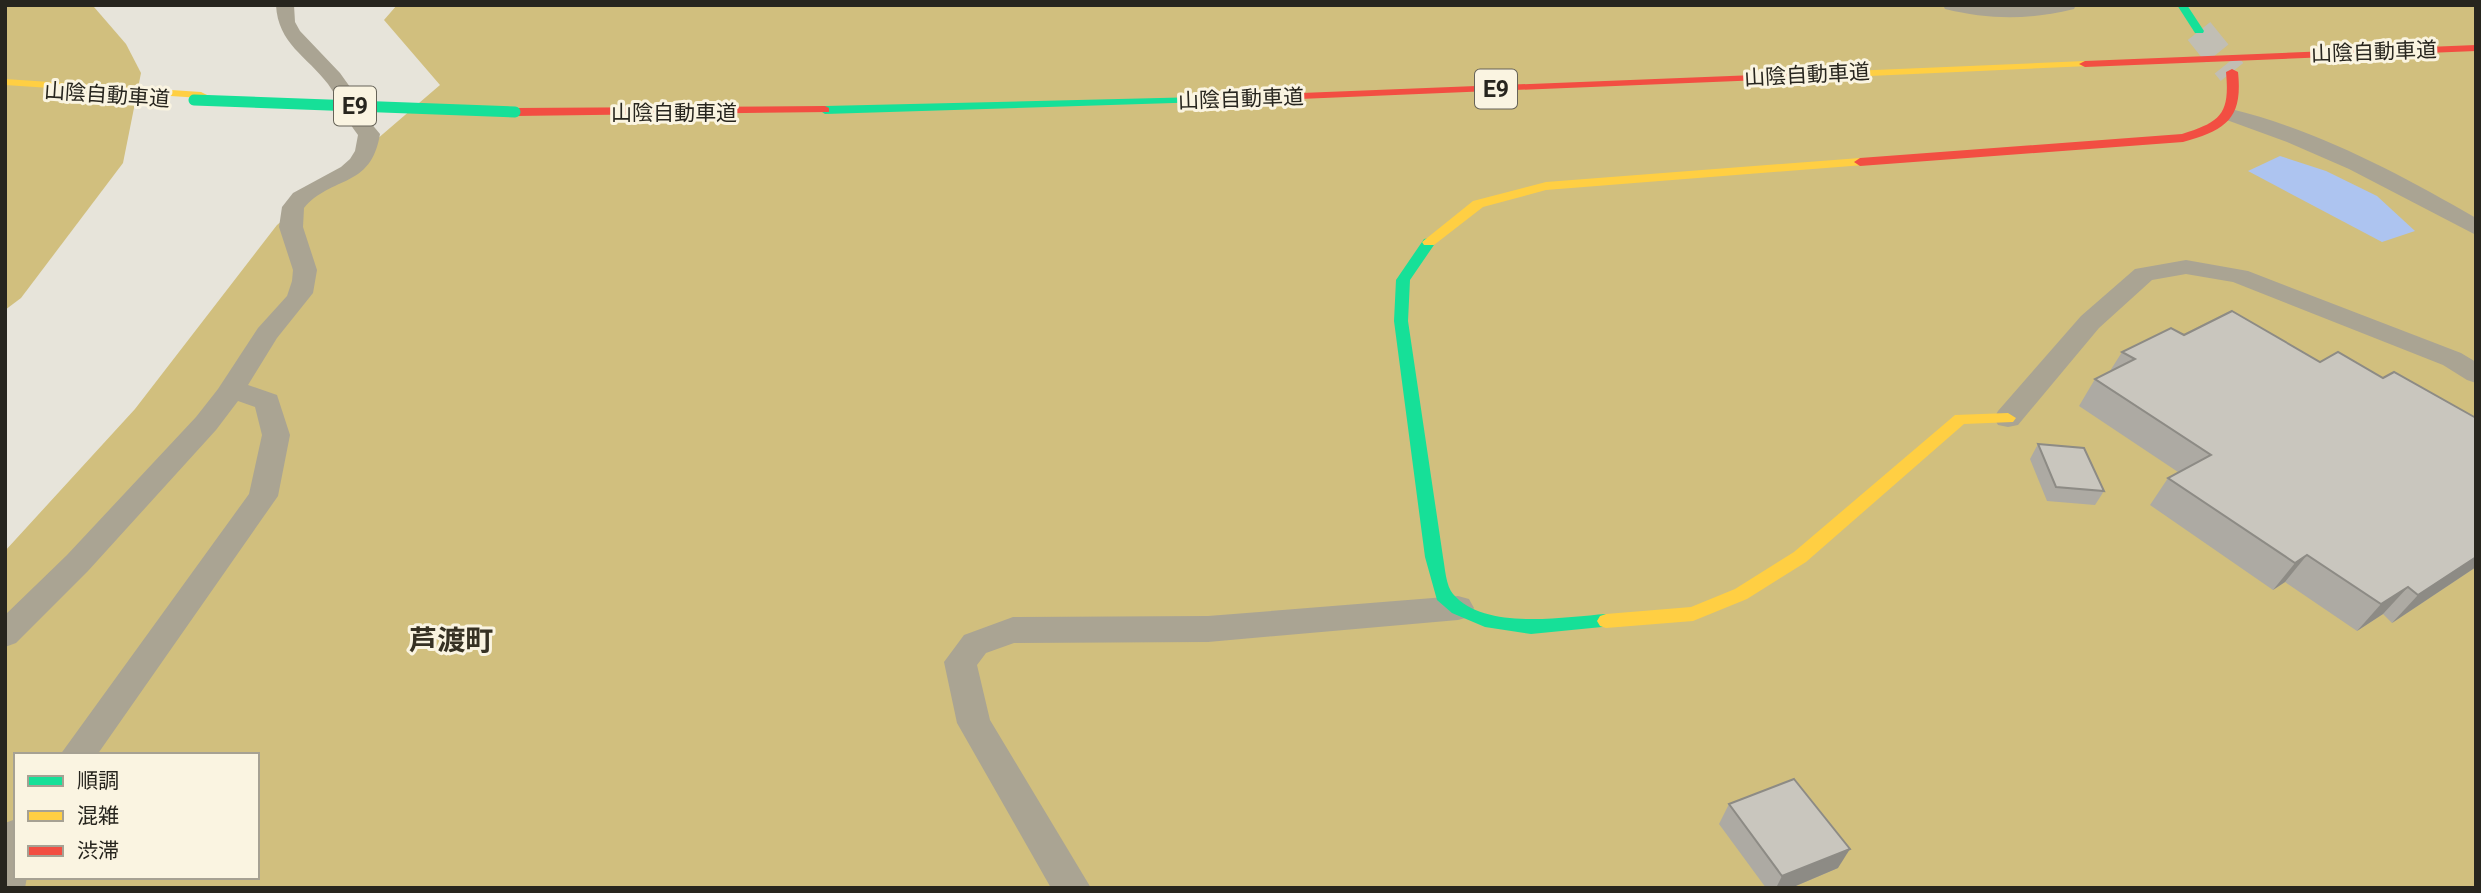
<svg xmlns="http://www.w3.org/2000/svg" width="2481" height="893" viewBox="0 0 2481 893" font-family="Roboto,'Noto Sans JP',sans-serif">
<rect width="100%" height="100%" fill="#e7e4da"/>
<g fill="#d1bf7e" fill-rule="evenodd">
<path d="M5 5 94 7 126 44 141 73 123 163 21 298 5 310Z"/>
<path d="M397 5H2476V888H5V551L135 409 277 225 440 85 384 20ZM16 755H257V877H16Z"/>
</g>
<path fill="#adc4f0" d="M2280 156 2326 171 2377 196 2415 231 2382 242 2248 171Z"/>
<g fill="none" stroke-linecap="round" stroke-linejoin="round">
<path stroke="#c1beb4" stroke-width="29" stroke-dasharray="29 14" stroke-linecap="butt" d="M2199 31 2232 72"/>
<g fill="#aaa493" fill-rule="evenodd">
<path d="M276 5H294L295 22 300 31 340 73 355 94 365 116 380 134C371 189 332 175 304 208L303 227 317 270 313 293 277 338 248 385 277 395 290 435 278 496 97 755H60L249 494 262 435 255 407 238 401 216 430 88 571 16 643 5 647V615L67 555 196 417 218 389 258 328 287 296 292 281 293 270 279 227 282 207 293 193 341 167 350 159 355 151 358 135C345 119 340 100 328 84 307 56 278 44 276 5Z"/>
<path d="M1943 5H2076L2074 9C2029 20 1990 20 1945 9Z"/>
<path d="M2231 109C2317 130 2400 174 2476 218V235L2349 169 2287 142 2224 119 2221 115 2224 111Z"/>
<path d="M2186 260 2248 271 2461 353 2476 362V383L2467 380 2443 365 2233 282 2186 274 2152 280 2099 328 2018 425 2008 427 1998 425 1994 418 1998 411 2081 316 2135 269Z"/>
<path d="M1458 596 1469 599 1474 608 1469 617 1458 620 1208 642 1014 643 986 653 977 665 990 720 1091 888H1051L957 723 944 662 964 635 1013 617 1208 616Z"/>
<path d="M16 819V877H27L25 888H5V823Z"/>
</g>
<g fill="#16e098" fill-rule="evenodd">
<path d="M2177 5H2187L2204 31 2203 33H2195Z"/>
<path d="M1201 97 1207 100 1205 102 825 114 819 110 825 106Z"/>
<path d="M1429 238 1436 242 1410 280 1408 321 1443 557C1445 568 1446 586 1453 594 1485 631 1563 617 1606 614L1612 616 1615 621 1612 626 1531 634 1485 627 1452 613 1437 600 1425 557 1394 321 1396 280 1424 239Z"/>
</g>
<g fill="#ffcf43" fill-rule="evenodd">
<path d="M2085 61 2089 62V66L1804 79 1798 76 1804 73Z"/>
<path d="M5 79 201 92 207 95 201 98 5 85Z"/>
<path d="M1860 158 1864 159V165L1546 190 1483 207 1434 245H1424L1422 242 1473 201 1546 182Z"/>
<path d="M2008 413 2016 418 2013 422 1964 424 1806 562 1747 599 1693 621 1606 628 1600 626 1597 621 1600 616 1606 614 1691 607 1735 589 1794 552 1955 415Z"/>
</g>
<g fill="#f24e42" fill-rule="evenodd">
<path d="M2476 45V51L2085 67 2079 64 2085 61Z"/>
<path d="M2232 69 2238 72C2243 119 2226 130 2183 142L1860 166 1854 162 1860 158 2182 134C2221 122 2230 114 2226 72Z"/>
<path d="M1804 73 1808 74V78L1201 103 1195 100 1201 97Z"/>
<path d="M825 106 829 108V112L515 116 509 112 515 108Z"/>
</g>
<path stroke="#16e098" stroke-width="11" d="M194 100 515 112"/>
</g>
<g fill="#adaaa3">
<path d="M2184 335 2320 362 2383 378 2476 418V567L2392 623 2383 614 2357 631 2285 582 2273 590 2150 505 2168 478 2178 472 2079 406 2095 379 2110 371 2122 352Z"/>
<path d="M2038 444 2104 491 2095 505 2047 501 2030 459Z"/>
<path d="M1729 804 1838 868 1791 888H1766L1719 824Z"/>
</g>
<g fill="#8d8b85">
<path d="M2307 555 2285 582 2273 590 2295 563Z"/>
<path d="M2476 557V567L2392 623 2418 595Z"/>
<path d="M2408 587 2383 614 2357 631 2381 604Z"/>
<path d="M1850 849 1838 868 1791 888H1776L1782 876Z"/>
</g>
<g fill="#c9c6be" stroke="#8d8b85" stroke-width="2">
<path d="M2232 311 2320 362 2338 352 2383 378 2394 372 2476 418V557L2418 595 2408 587 2381 604 2307 555 2295 563 2168 478 2211 455 2095 379 2135 359 2122 352 2171 328 2184 335Z"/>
<path d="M2038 444 2084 448 2104 491 2056 487Z"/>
<path d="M1794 779 1850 849 1782 876 1729 804Z"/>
</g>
<g text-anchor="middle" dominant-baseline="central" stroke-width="6" stroke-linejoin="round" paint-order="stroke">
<g font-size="21" fill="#27251e" stroke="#faf4e1">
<text transform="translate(2374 52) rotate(-2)">山陰自動車道</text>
<text transform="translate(1807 75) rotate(-3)">山陰自動車道</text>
<text transform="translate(107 95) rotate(4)">山陰自動車道</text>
<text transform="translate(1241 99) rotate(-2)">山陰自動車道</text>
<text x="674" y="113">山陰自動車道</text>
</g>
<g fill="#faf4e1" stroke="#666358" stroke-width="2">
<rect x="1475" y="69.5" width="42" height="39" rx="5"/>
<rect x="334" y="86.5" width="42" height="39" rx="5"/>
</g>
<g font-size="23" font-weight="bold" fill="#27251e">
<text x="1496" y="89">E9</text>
<text x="355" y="106">E9</text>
</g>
<g font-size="28" font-weight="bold" fill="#363123" stroke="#faf4e1">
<text x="451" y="640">芦渡町</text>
</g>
</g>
<rect width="2481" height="893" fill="none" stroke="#27251e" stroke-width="14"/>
<rect x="14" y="753" width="245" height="126" fill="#faf4e1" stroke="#a6a193" stroke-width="2"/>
<rect x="28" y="776" width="35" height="10" fill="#16e098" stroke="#a6a193" stroke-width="2"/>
<text x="77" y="788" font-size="21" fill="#27251e">順調</text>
<rect x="28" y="811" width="35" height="10" fill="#ffcf43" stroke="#a6a193" stroke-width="2"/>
<text x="77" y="823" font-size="21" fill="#27251e">混雑</text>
<rect x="28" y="846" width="35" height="10" fill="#f24e42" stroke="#a6a193" stroke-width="2"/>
<text x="77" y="858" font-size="21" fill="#27251e">渋滞</text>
</svg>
